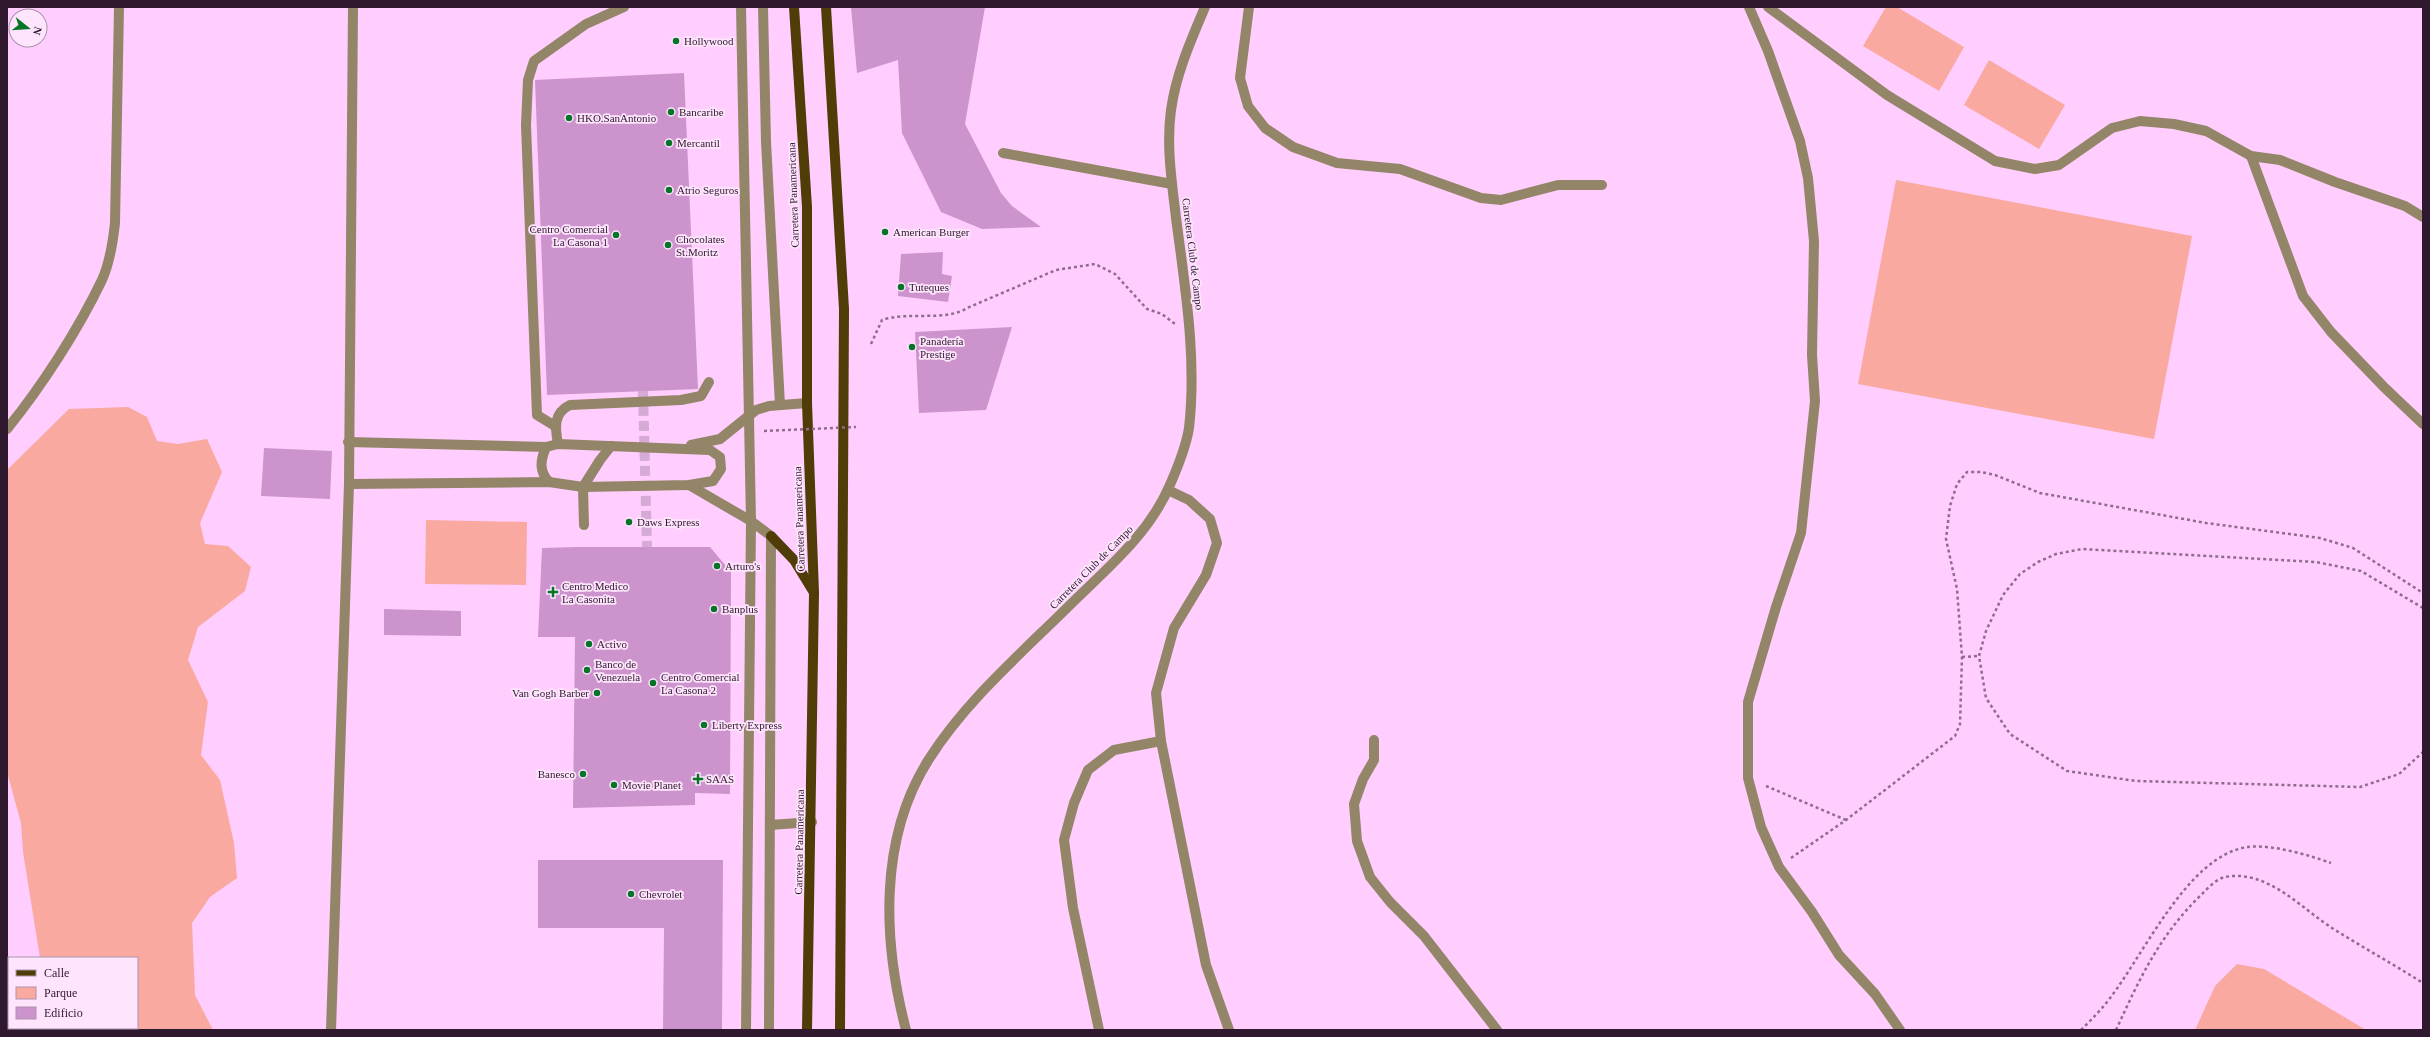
<svg xmlns="http://www.w3.org/2000/svg" width="2430" height="1037" viewBox="0 0 2430 1037" font-family="'Times New Roman',serif">
<rect width="100%" height="100%" fill="#ffcefe"/>
<g fill="#faa9a0">
<path d="M1886 7H1897L1964 47 1939 91 1863 46Z"/>
<path d="M1989 60 2065 105 2039 149 1964 105Z"/>
<path d="M1896 180 2192 236 2154 439 1858 384Z"/>
<path d="M128 407 147 417 157 441 178 444 207 439 222 472 200 523 205 544 228 546 251 567 245 591 198 627 188 660 208 702 201 755 220 780 234 843 237 878 210 897 192 923 195 995 213 1030H54L53 1028H137V958H40L23 852 21 823 7 772V470L69 409Z"/>
<path d="M426 520 527 522 526 585 425 584Z"/>
<path d="M2237 964 2264 969 2366 1030H2195L2215 986Z"/>
</g>
<g fill="#cd93cd">
<path d="M851 7H985L965 124 1001 193 1012 206 1041 227 982 229 941 212 902 133 898 60 857 73Z"/>
<path d="M684 73 698 389 547 395 535 80Z"/>
<path d="M943 252 942 274 952 276 948 302 898 296 901 254Z"/>
<path d="M1012 327 986 410 919 413 915 332Z"/>
<path d="M264 448 332 451 330 499 261 496Z"/>
<path d="M576 547H710L731 572 730 794 695 793V805L573 808 575 637H538L542 548Z"/>
<path d="M384 609 461 611V636L384 635Z"/>
<path d="M538 860H723L722 1030H663L664 928H538Z"/>
</g>
<g fill="none" stroke-linecap="round" stroke-linejoin="round">
<path stroke="#d5aad5" stroke-width="10" stroke-dasharray="10 5" stroke-linecap="butt" d="M643 391 647 547"/>
<g stroke="#8f6c8e" stroke-width="2.5" stroke-dasharray="3 3" stroke-linecap="butt">
<path d="M871 344 882 320C908 311 946 322 967 308L1056 270 1095 264 1115 274 1147 309 1162 314 1175 324"/>
<path d="M2423 608 2361 571 2316 562 2082 549 2056 554 2038 562 2020 574 2003 595 1986 631 1979 656 1986 698 2010 734 2067 771 2136 781 2360 787 2399 774 2423 752"/>
<path d="M1962 657 1979 656"/>
<path d="M1766 786 1846 820"/>
<path d="M1791 858 1846 820 1955 736 1960 724 1962 657 1957 589 1946 539 1950 506 1957 484 1967 472H1981L1995 475 2040 493 2206 523 2320 538 2353 548 2423 593"/>
<path d="M2081 1030C2088 1023 2095 1016 2102 1008 2140 965 2185 855 2248 847 2271 844 2309 855 2331 863"/>
<path d="M2116 1030C2140 978 2159 936 2201 895 2208 888 2216 879 2225 877 2267 869 2301 908 2332 928 2362 947 2393 964 2423 983"/>
</g>
<g stroke="#938567" stroke-width="10">
<path d="M741 7 751 521 746 1030"/>
<path d="M763 7 766 142 780 405"/>
<path d="M1249 7 1240 78 1248 106 1265 128 1293 147 1337 163 1400 169 1481 198 1501 200 1558 185H1602"/>
<path d="M1749 7 1768 51 1800 141 1808 178 1814 241 1812 355 1815 401 1801 533 1776 607 1748 702V778L1761 827 1779 867 1812 912 1839 955 1875 994 1900 1030"/>
<path d="M1768 7 1887 95 1995 161 2035 169 2059 165 2112 128 2140 121 2174 124 2206 131 2251 156 2280 160 2335 182 2405 206 2423 217"/>
<path d="M1003 153 1172 184"/>
<path d="M2251 156 2303 296 2331 332 2383 386 2423 424"/>
<path d="M555 426 537 415 526 125 528 80 534 61 586 24 624 7"/>
<path d="M7 429C42 386 78 330 102 280 110 262 113 242 115 223L119 7"/>
<path d="M348 442 546 447 558 444 710 450 720 457 721 469 713 481 689 485 583 487 549 482 349 484"/>
<path d="M558 444C555 428 553 413 570 405L681 400 701 396 709 382"/>
<path d="M691 445 720 439 756 410 769 406 807 403"/>
<path d="M546 447C540 461 539 471 549 482"/>
<path d="M689 485 751 521 771 536 769 1030"/>
<path d="M1168 490 1189 500 1210 519 1217 543 1206 575 1174 628 1156 693 1161 741 1206 965 1229 1030"/>
<path d="M584 525 583 487 600 460 611 446"/>
<path d="M1374 740V760L1363 779 1354 804 1357 841 1370 877 1390 902 1424 936 1497 1030"/>
<path d="M770 825 812 822"/>
<path d="M331 1030 349 484 353 7"/>
<path d="M906 1030C883 942 878 839 929 759 967 699 1025 650 1075 600 1110 566 1149 533 1169 487 1177 469 1186 447 1189 428 1197 358 1185 287 1176 218 1172 183 1166 145 1171 110 1176 74 1191 40 1205 7"/>
<path d="M1099 1030 1073 908 1064 840 1074 803 1088 770 1114 750 1161 741"/>
</g>
<g stroke="#4f3c07" stroke-width="10">
<path d="M794 7 807 207V403L814 593 807 1030"/>
<path d="M826 7 844 309 840 1030"/>
<path d="M771 536 794 560 813 591"/>
</g>
<path stroke="#8f6c8e" stroke-width="2.5" stroke-dasharray="3 3" stroke-linecap="butt" d="M764 431 856 427"/>
</g>
<g fill="#047427" stroke="#fee5fd" stroke-width="1.5">
<circle cx="676" cy="41" r="4"/>
<circle cx="671" cy="112" r="4"/>
<circle cx="569" cy="118" r="4"/>
<circle cx="669" cy="143" r="4"/>
<circle cx="669" cy="190" r="4"/>
<circle cx="885" cy="232" r="4"/>
<circle cx="616" cy="235" r="4"/>
<circle cx="668" cy="245" r="4"/>
<circle cx="901" cy="287" r="4"/>
<circle cx="912" cy="347" r="4"/>
<circle cx="629" cy="522" r="4"/>
<circle cx="717" cy="566" r="4"/>
<path d="M551 586h4v4h4v4h-4v4h-4v-4h-4v-4h4z"/>
<circle cx="714" cy="609" r="4"/>
<circle cx="589" cy="644" r="4"/>
<circle cx="587" cy="670" r="4"/>
<circle cx="653" cy="683" r="4"/>
<circle cx="597" cy="693" r="4"/>
<circle cx="704" cy="725" r="4"/>
<circle cx="583" cy="774" r="4"/>
<path d="M696 773h4v4h4v4h-4v4h-4v-4h-4v-4h4z"/>
<circle cx="614" cy="785" r="4"/>
<circle cx="631" cy="894" r="4"/>
</g>
<g text-anchor="middle" dominant-baseline="central" stroke-width="3.5" stroke-linejoin="round" paint-order="stroke">
<g font-size="11" fill="#2f192f" stroke="#fee5fd" text-anchor="start">
<text x="684" y="41">Hollywood</text>
<text x="679" y="112">Bancaribe</text>
<text x="577" y="118">HKO.SanAntonio</text>
<text x="677" y="143">Mercantil</text>
<text x="677" y="190">Atrio Seguros</text>
<text x="608" y="229" text-anchor="end">Centro Comercial<tspan x="608" dy="13">La Casona 1</tspan></text>
<text x="893" y="232">American Burger</text>
<text x="676" y="239">Chocolates<tspan x="676" dy="13">St.Moritz</tspan></text>
<text x="909" y="287">Tuteques</text>
<text x="920" y="341">Panadería<tspan x="920" dy="13">Prestige</tspan></text>
<text x="637" y="522">Daws Express</text>
<text x="725" y="566">Arturo's</text>
<text x="562" y="586">Centro Medico<tspan x="562" dy="13">La Casonita</tspan></text>
<text x="722" y="609">Banplus</text>
<text x="597" y="644">Activo</text>
<text x="595" y="664">Banco de<tspan x="595" dy="13">Venezuela</tspan></text>
<text x="661" y="677">Centro Comercial<tspan x="661" dy="13">La Casona 2</tspan></text>
<text x="589" y="693" text-anchor="end">Van Gogh Barber</text>
<text x="712" y="725">Liberty Express</text>
<text x="575" y="774" text-anchor="end">Banesco</text>
<text x="706" y="779">SAAS</text>
<text x="622" y="785">Movie Planet</text>
<text x="639" y="894">Chevrolet</text>
</g>
<g font-size="11" fill="#2f192f" stroke="#fee5fd">
<text transform="translate(793 195) rotate(-92)">Carretera Panamericana</text>
<text transform="translate(1193 254) rotate(83)">Carretera Club de Campo</text>
<text transform="translate(799 519) rotate(-92)">Carretera Panamericana</text>
<text transform="translate(1091 567) rotate(-45)">Carretera Club de Campo</text>
<text transform="translate(799 842) rotate(-89)">Carretera Panamericana</text>
</g>
</g>
<rect width="2430" height="1037" fill="none" stroke="#2f192f" stroke-width="16"/>
<rect x="8" y="957" width="130" height="72" fill="#fee5fd" stroke="#ab93ab"/>
<rect x="16" y="970" width="20" height="6" fill="#4f3c07" stroke="#ab93ab"/>
<text x="44" y="977" font-size="12" fill="#2f192f">Calle</text>
<rect x="16" y="987" width="20" height="12" fill="#faa9a0" stroke="#ab93ab"/>
<text x="44" y="997" font-size="12" fill="#2f192f">Parque</text>
<rect x="16" y="1007" width="20" height="12" fill="#cd93cd" stroke="#ab93ab"/>
<text x="44" y="1017" font-size="12" fill="#2f192f">Edificio</text>
<g transform="translate(28 28) rotate(107)"><circle r="19" fill="#fee5fd" stroke="#ab93ab"/>
<path d="M0-3L7 15L0 10L-7 15Z" fill="#047427"/>
<text y="-6" font-size="11" font-weight="bold" text-anchor="middle" fill="#2f192f">N</text>
</g>
</svg>
